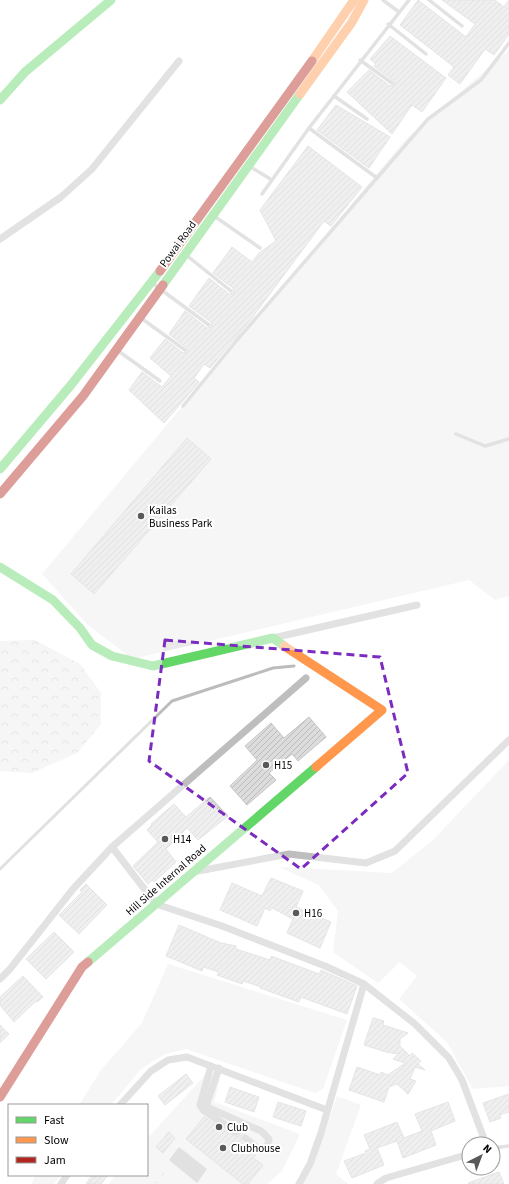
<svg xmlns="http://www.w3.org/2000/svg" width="509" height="1184" viewBox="0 0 509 1184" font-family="'Source Sans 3',sans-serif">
<defs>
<pattern id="park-crowns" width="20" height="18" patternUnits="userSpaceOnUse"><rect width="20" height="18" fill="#eaeaea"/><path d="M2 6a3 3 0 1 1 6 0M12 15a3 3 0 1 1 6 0" fill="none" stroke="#c7c7c7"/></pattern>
<pattern id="building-hatch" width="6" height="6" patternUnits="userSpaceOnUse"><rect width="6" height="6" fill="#dcdcdc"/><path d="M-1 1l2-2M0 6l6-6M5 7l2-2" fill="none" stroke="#bbb"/></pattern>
</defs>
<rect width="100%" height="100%" fill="#fff"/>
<g fill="#eaeaea">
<path d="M509 50V596L495 600 469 580 132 659 88 625 42 574 406 139Z"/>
<path d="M509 760V1086L473 1089 447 1042 399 999 417 976 400 962 378 983 333 952 338 911 319 885 279 867 392 873 434 839Z"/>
<path d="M168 964 347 1020 323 1089 315 1093 186 1049 165 1054 141 1069 111 1105H79L101 1070 142 1023Z"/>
<path d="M206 1074 220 1079 214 1102 300 1134 282 1171 267 1184H109L116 1175H147V1139Z"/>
<path d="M337 1096 361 1105 336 1174 348 1184H298L316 1157Z"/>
<path d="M36 1175H61L54 1184H31Z"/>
</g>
<g fill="url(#park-crowns)">
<path d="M35 640 80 664 101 693V724L77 753 32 773 0 771V641Z"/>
<path d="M161 1171 173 1180V1183L155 1184 154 1180Z"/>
</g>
<path fill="#bcbcbc" d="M179 1147 207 1169 197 1183 169 1160Z"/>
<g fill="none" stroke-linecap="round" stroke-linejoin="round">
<path stroke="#bcbcbc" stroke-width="3" d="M0 869 172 701 273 668 294 666"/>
</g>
<g fill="url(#building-hatch)" stroke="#c5c5c5">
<path d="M418 0 466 37 475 24 442 0H495L504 7 509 0V34L494 55 485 49 460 84 448 75 454 67 400 25Z"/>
<path d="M390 36 446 78 422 112 412 105 392 134 347 92 369 70 390 86 394 85V81L374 66 376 64 370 59Z"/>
<path d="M336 105 390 137 369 168 317 130Z"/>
<path d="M308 146 362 187 331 226 324 221 252 318 210 368 204 364 194 378 199 382 164 423 129 390 142 372 162 387 171 376 150 358 165 339 183 353 187 352V348L169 334 185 311 207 328 212 327 211 322 189 306 209 278 229 294 234 293 233 288 213 273 232 247 252 262 259 253 276 241 260 210Z"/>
<path d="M187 438 211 459 94 594 71 574Z"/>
<path d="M309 717 326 737 298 761 292 754 269 773 276 780 247 805 230 786 257 760 245 746 271 723 284 738Z"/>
<path d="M210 797 228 816 198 840 187 828 166 849 176 862 154 882 152 880 148 884 133 866 158 842 147 830 152 825 151 824 174 804 186 817Z"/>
<path d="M271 878 303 891 296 907 331 922 320 948 287 933 293 919 272 908 270 911 265 908 257 926 220 910 232 883 262 896Z"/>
<path d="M86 884 107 905 79 934 59 915 82 892 80 890Z"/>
<path d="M179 925 221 943 236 946V949L270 960 271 956 319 974 321 970 357 986 347 1014 301 997 299 1002 260 988 261 987 243 981 242 984 217 975 219 972 203 967 202 971 166 956Z"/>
<path d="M54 932 74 952 46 979 26 959Z"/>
<path d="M23 976 43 997 37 1002 36 1001 14 1022 0 1005V997Z"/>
<path d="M373 1018 384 1021 383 1025 408 1033 400 1039V1046L410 1056 412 1053 421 1061 418 1064 425 1070 415 1067 410 1079 416 1081 408 1094 397 1084 389 1087 384 1102 349 1090 357 1067 380 1075 381 1072 388 1075 405 1063 393 1059 398 1054 386 1052 364 1045Z"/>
<path d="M0 1025 9 1034 0 1043Z"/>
<path d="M186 1074 193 1083 165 1105 158 1096Z"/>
<path d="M230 1087 259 1097 254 1112 225 1102Z"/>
<path d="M509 1094V1112L500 1115 501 1118 490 1122 483 1103Z"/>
<path d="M278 1102 306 1111 301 1126 273 1117Z"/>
<path d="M448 1102 455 1121 431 1131 436 1145 403 1158 397 1141 377 1148 384 1165 352 1178 344 1161 366 1153 365 1151 370 1149 364 1135 397 1122 404 1138 422 1131 415 1114Z"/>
<path d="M204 1117 234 1136H239L241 1131 243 1133 240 1137 242 1143 256 1154 253 1158 263 1165 248 1184H243L186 1139Z"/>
<path d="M169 1132 175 1138 163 1153 156 1147Z"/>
<path d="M499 1172 504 1184H469L468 1183Z"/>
<path d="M92 1175H108L101 1184H86Z"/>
</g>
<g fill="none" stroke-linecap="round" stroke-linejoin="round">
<g stroke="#bebebe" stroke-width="3.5">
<path d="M383 0 399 12"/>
<path d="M429 0 462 26"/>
<path d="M388 24 426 54"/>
<path d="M360 60 392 83"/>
<path d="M334 96 367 119"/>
<path d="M309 128 377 178"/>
<path d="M249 166 272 180"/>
<path d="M262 194 309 128 409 0"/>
<path d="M214 216 260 248"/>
<path d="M186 255 231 291"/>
<path d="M152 283 209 325"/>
<path d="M141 318 185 350"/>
<path d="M117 350 160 381"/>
<path d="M183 406 237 340 428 119 481 80 509 43"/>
<path d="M456 434 485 446 509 439"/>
<path d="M493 1148 509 1146"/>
</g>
<g stroke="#bebebe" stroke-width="7">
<path d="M0 239 61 197 92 169 179 61"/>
<path d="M273 638 417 605"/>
<path d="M112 847 156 904 222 926 325 966 364 984 415 1024 449 1058 462 1080 486 1144"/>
<path d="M193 872 289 854 366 863 395 851 509 740"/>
<path d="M0 979 10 969 73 889 112 847 306 678"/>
<path d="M211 1066 200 1105 203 1110 236 1132"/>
<path d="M219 1068 207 1103V1107L261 1131 269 1139 267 1147 264 1150H260L245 1138"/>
<path d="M120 1105 151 1071 168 1060 187 1057 327 1110"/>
<path d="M61 1184 67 1175"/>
<path d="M299 1184 310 1164 321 1133 364 984"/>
<path d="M377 1184 386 1178 469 1154"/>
</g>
<g stroke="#63d668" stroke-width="9">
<path d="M0 100 25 72 111 0"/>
<path d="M163 285 300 94"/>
<path d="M0 469 71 385 160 271"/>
<path d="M0 567 53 600 80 628 92 645 112 656 153 666 273 638 284 646"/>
<path d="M88 962 316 767"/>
</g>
<g stroke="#ff974d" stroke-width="9">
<path d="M312 61 354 0"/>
<path d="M300 94 352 22 364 0"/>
<path d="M284 646 382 710 316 767"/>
</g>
<g stroke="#b3261e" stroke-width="9">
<path d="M160 271 312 61"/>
<path d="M0 494 83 396 163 285"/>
<path d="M0 1097 82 967 88 962"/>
</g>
</g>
<path d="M0 0H509V1184H0ZM165 640 380 657 408 773 301 869 149 761Z" fill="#fff" fill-opacity=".55" fill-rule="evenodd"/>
<path fill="none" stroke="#7b2cbf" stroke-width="3" stroke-dasharray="8 5" stroke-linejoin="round" d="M165 640 380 657 408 773 301 869 149 761Z"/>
<g fill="#595959" stroke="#fff" stroke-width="1.5">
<circle cx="141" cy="516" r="4"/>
<circle cx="266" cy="765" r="4"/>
<circle cx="165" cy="839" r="4"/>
<circle cx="296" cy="913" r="4"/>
<circle cx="219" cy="1127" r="4"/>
<circle cx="223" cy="1148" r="4"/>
</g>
<g text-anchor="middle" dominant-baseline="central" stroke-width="4" stroke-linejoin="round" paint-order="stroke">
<g font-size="11" fill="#000" stroke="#fff">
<text transform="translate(178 244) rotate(-54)">Powai Road</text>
<text transform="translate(166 880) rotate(-41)">Hill Side Internal Road</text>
</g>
<g font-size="11" fill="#000" stroke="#fff" text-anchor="start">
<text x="149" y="510">Kailas<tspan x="149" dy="13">Business Park</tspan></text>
<text x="274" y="765">H15</text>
<text x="173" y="839">H14</text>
<text x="304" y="913">H16</text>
<text x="227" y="1127">Club</text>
<text x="231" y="1148">Clubhouse</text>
</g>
</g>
<rect x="8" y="1104" width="140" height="72" fill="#ffffff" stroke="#999999"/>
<rect x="16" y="1117" width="20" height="6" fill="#63d668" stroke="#999999"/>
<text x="44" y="1124" font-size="12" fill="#000000">Fast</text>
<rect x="16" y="1137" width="20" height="6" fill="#ff974d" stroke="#999999"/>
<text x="44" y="1144" font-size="12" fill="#000000">Slow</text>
<rect x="16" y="1157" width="20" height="6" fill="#b3261e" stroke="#999999"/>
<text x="44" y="1164" font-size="12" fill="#000000">Jam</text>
<g transform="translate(481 1156) rotate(42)"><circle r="19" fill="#ffffff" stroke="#999999"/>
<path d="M0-3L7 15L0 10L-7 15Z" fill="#595959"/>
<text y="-6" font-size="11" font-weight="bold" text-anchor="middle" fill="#000000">N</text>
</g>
</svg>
